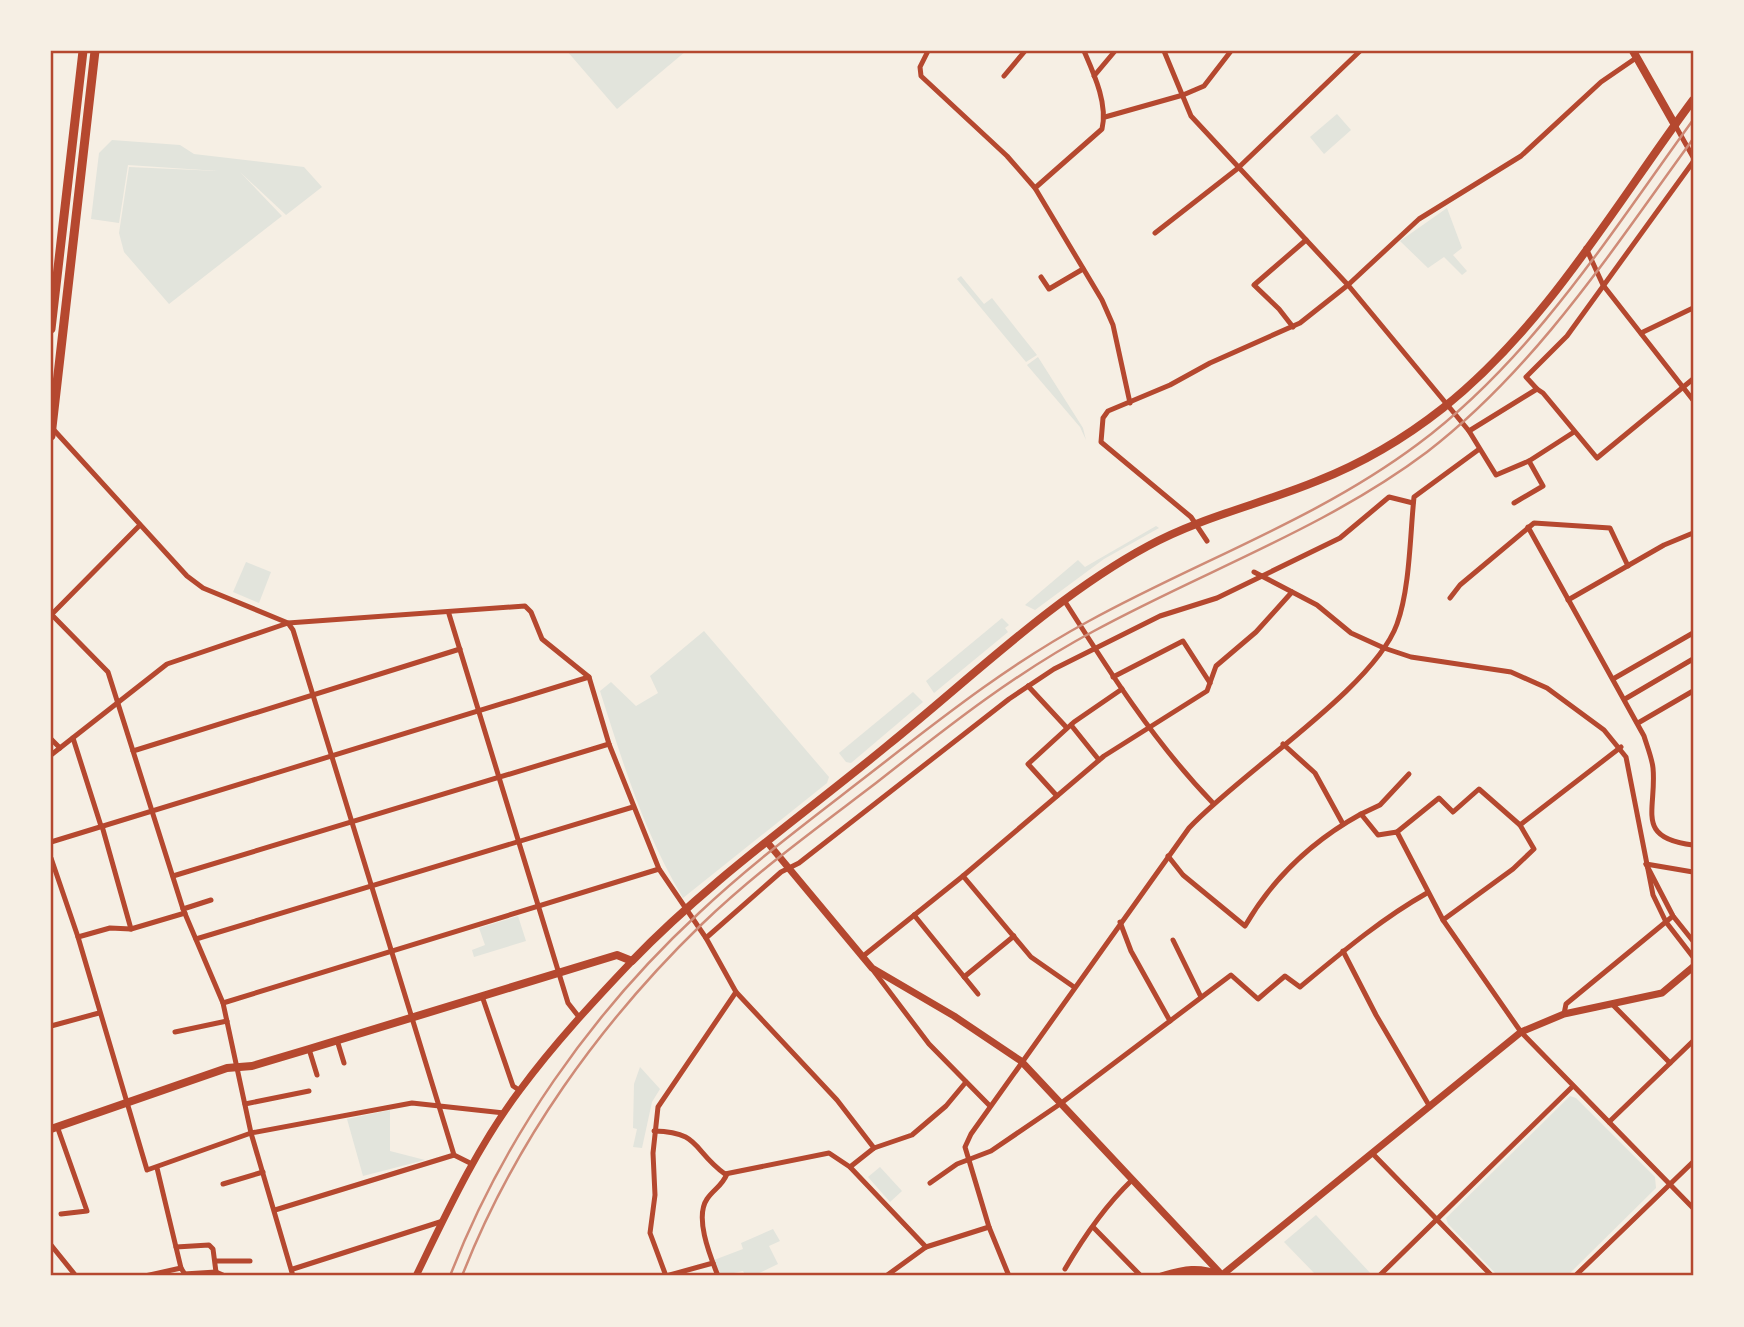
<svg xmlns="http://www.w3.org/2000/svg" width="1744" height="1327" viewBox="0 0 1744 1327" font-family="Mulish,sans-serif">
<rect width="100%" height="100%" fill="#f6efe4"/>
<g fill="#e2e4dc">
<path d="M567 51H686L617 109Z"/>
<path d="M1337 114 1351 130 1324 154 1310 137Z"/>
<path d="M112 140 180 145 194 154 304 167 322 187 286 215 240 172 282 216 169 304 124 252 119 233 129 167 218 171 128 165 119 223 91 219 99 153Z"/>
<path d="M1447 208 1462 248 1453 255 1467 271 1462 275 1444 257 1428 268 1400 241Z"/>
<path d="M961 276 984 304 992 298 1037 355 1026 362 957 279Z"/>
<path d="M1038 357 1083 428 1086 440 1080 427 1027 365Z"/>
<path d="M1156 526 1159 528 1104 559 1035 610 1025 605 1078 560 1085 567Z"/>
<path d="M246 562 271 572 259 603 233 592Z"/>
<path d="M1002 618 1009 625 1005 628 1008 632 934 693 926 681Z"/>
<path d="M704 631 829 777 827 783 683 898C644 833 623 763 600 691L611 682 636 706 658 693 650 676Z"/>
<path d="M913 692 923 702 851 763 846 762 839 753Z"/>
<path d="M518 916 526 941 474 957 472 950 485 945 479 928Z"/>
<path d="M640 1067 660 1089 652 1102 642 1148 633 1147 637 1129 633 1128 634 1084Z"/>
<path d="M1570 1096 1576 1098 1655 1177 1656 1188 1567 1276H1498L1448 1224 1446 1218Z"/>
<path d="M390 1110V1151L425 1160 363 1176 347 1119Z"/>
<path d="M880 1167 902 1191 890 1202 868 1177Z"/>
<path d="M1316 1215 1373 1276H1317L1284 1242Z"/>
<path d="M773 1229 780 1241 769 1246 778 1264 753 1276H746L743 1271 720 1276 714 1260 743 1249 741 1243Z"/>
</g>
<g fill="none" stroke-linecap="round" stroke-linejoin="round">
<g stroke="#b5482f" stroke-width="5">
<path d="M928 51 920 67 921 76 1007 156 1035 188 1102 300 1113 325 1130 403"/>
<path d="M1164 51 1191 116 1348 285 1469 431 1496 475 1529 461 1574 432"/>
<path d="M1004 76 1025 51"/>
<path d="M1094 76 1115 51"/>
<path d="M1105 117 1183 95 1204 86 1231 51"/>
<path d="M1675 125 1693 157"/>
<path d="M1035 188 1102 129C1108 104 1094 74 1084 51"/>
<path d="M1155 233 1237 169 1360 51"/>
<path d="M1586 248 1603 285 1693 400"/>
<path d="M1041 277 1049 289 1083 269"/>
<path d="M1293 327 1279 309 1254 285 1306 240"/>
<path d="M1641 333 1693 308"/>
<path d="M1537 389 1543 393 1597 458 1693 379"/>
<path d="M53 429 187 576 203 588 288 623 293 630 454 1155 472 1164"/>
<path d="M1469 431 1537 389 1526 377 1567 336 1693 162"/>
<path d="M1514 503 1543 486 1529 461"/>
<path d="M1528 527 1644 736C1647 746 1652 758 1653 768 1657 810 1634 838 1693 845"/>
<path d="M1207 541 1191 517 1101 442 1103 418 1108 411 1170 385 1210 363 1300 323 1348 285 1419 219 1521 156 1601 82 1636 58"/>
<path d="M1254 572 1317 605 1351 633 1384 648 1411 657 1511 672 1547 688 1604 730 1626 757 1653 895 1666 922 1693 957"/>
<path d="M1450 598 1460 585 1534 523 1610 528 1628 566"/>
<path d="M1064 600C1109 671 1154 742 1212 802"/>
<path d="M1568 600 1664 545 1693 533"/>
<path d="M449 614 568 1003 579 1017"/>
<path d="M51 615 140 525"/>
<path d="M52 615 108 672 183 909 223 1003 251 1133 293 1276"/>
<path d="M1113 677 1183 641 1210 683"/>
<path d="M1613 679 1693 633"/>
<path d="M1028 686 1067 728"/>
<path d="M1625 699 1693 659"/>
<path d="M1638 723 1693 691"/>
<path d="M1071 725 1099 760"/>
<path d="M73 738 101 826"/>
<path d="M51 739 60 748"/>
<path d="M1283 744 1315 773 1343 824"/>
<path d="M133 751 460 649"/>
<path d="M51 755 167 664 288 623 525 606 531 612 542 639 589 677 609 744 659 869 706 938 736 992 658 1107 653 1153 655 1195 650 1233 666 1276"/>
<path d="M1057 796 1028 764 1074 722 1122 689"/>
<path d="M1361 814 1380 805 1409 774"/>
<path d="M1520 825 1621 747"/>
<path d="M102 826 131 929"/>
<path d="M1397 832 1439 798 1453 812 1479 789 1520 825 1534 849 1513 869 1443 920"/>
<path d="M51 842 589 677"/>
<path d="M1168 856 1183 875 1245 926C1273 878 1312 841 1361 814L1378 835 1397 832 1443 920 1521 1032 1693 1208"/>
<path d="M51 858 78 937 147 1170 251 1133 412 1103 504 1113"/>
<path d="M1646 864 1673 916 1693 941"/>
<path d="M1646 864 1693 872"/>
<path d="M173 876 609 744"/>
<path d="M963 876 1031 957 1074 987"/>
<path d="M183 909 211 900"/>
<path d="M914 915 978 994"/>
<path d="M78 937 110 928 131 929 185 913"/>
<path d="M706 938 781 872 799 863 1009 699 1054 669 1160 616 1217 598 1340 538 1389 497 1413 503"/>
<path d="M196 939 633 807"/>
<path d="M1173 940 1201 997"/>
<path d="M1343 951 1376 1015 1430 1107"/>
<path d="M862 957 963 876 1104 756 1207 691 1216 666 1256 632 1292 592"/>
<path d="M873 970 929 1044 989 1105"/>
<path d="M964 977 1014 936"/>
<path d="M736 992 837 1100 874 1148"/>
<path d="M482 996 513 1086 519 1090"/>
<path d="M223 1003 659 869"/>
<path d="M1613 1005 1670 1063"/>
<path d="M1564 1014 1566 1004 1673 916"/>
<path d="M1170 1021 1231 975 1258 999 1285 976 1300 987C1341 953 1381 919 1427 893"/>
<path d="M51 1026 99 1013"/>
<path d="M175 1032 227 1021"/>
<path d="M337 1040 344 1063"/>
<path d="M309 1049 317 1075"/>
<path d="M245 1104 309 1091"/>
<path d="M1609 1122 1693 1041"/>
<path d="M57 1126 87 1211 61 1214"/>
<path d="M654 1131C701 1132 692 1150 725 1174L829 1153 850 1167 926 1247"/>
<path d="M1372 1153 1492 1276"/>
<path d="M850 1167 874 1148 912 1135 946 1106 966 1082"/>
<path d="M157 1168 181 1268"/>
<path d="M930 1183 957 1164 991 1151 1060 1104 1170 1021 1131 951 1120 922"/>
<path d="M223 1184 263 1172"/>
<path d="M275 1210 454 1155"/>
<path d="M1094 1228 1141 1276"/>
<path d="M51 1245 76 1276"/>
<path d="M176 1247 209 1245 213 1249 216 1272"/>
<path d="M216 1261H250"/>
<path d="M293 1269 443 1221"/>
<path d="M1065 1269C1083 1238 1106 1205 1132 1180"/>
<path d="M184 1274 216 1272 225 1276"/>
<path d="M145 1276 181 1268 186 1276"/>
<path d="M666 1276 713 1263"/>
<path d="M718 1276C711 1258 694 1218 707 1199 714 1189 722 1186 727 1174"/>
<path d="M886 1276 926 1247 989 1227"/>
<path d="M1009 1276 989 1227 965 1147 971 1134 1189 828C1240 773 1374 688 1397 624 1410 588 1410 535 1414 497L1478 450"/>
<path d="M1379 1276 1573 1086"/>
<path d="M1575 1276 1693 1162"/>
</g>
<g stroke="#b5482f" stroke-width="7">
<path d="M767 842 872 968 954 1016 1021 1061 1219 1272"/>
<path d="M416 1276C447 1212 477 1147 520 1090 554 1044 593 1002 632 961"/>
<path d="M1161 1276C1185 1269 1198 1266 1222 1275L1521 1032 1564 1014 1662 993 1693 967"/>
</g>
<g stroke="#b5482f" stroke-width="8">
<path d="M1633 51 1675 125"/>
<path d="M51 1129 227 1068 252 1066 309 1049 617 955 632 961C710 880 802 816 888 745 970 679 1055 596 1148 546 1201 517 1261 504 1317 481 1363 463 1405 438 1443 408 1547 325 1615 205 1693 100"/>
</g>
<g stroke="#b5482f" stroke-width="9">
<path d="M51 329 83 51"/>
<path d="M51 436 95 51"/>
</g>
<g stroke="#cf8b77" stroke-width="2.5">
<path d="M450 1276C503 1139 591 1013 699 913 752 863 810 820 868 775 939 720 1009 664 1089 621 1198 561 1318 519 1418 444 1533 358 1610 234 1693 120"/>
<path d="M462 1276C514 1143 600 1023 702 924 756 872 817 828 876 783 946 728 1015 673 1094 631 1204 571 1326 528 1427 452 1537 367 1612 250 1693 139"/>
</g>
</g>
<rect width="1744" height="1327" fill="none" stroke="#f6efe4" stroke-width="105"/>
<rect x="52" y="52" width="1640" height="1222" fill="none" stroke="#b5482f" stroke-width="2.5"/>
</svg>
